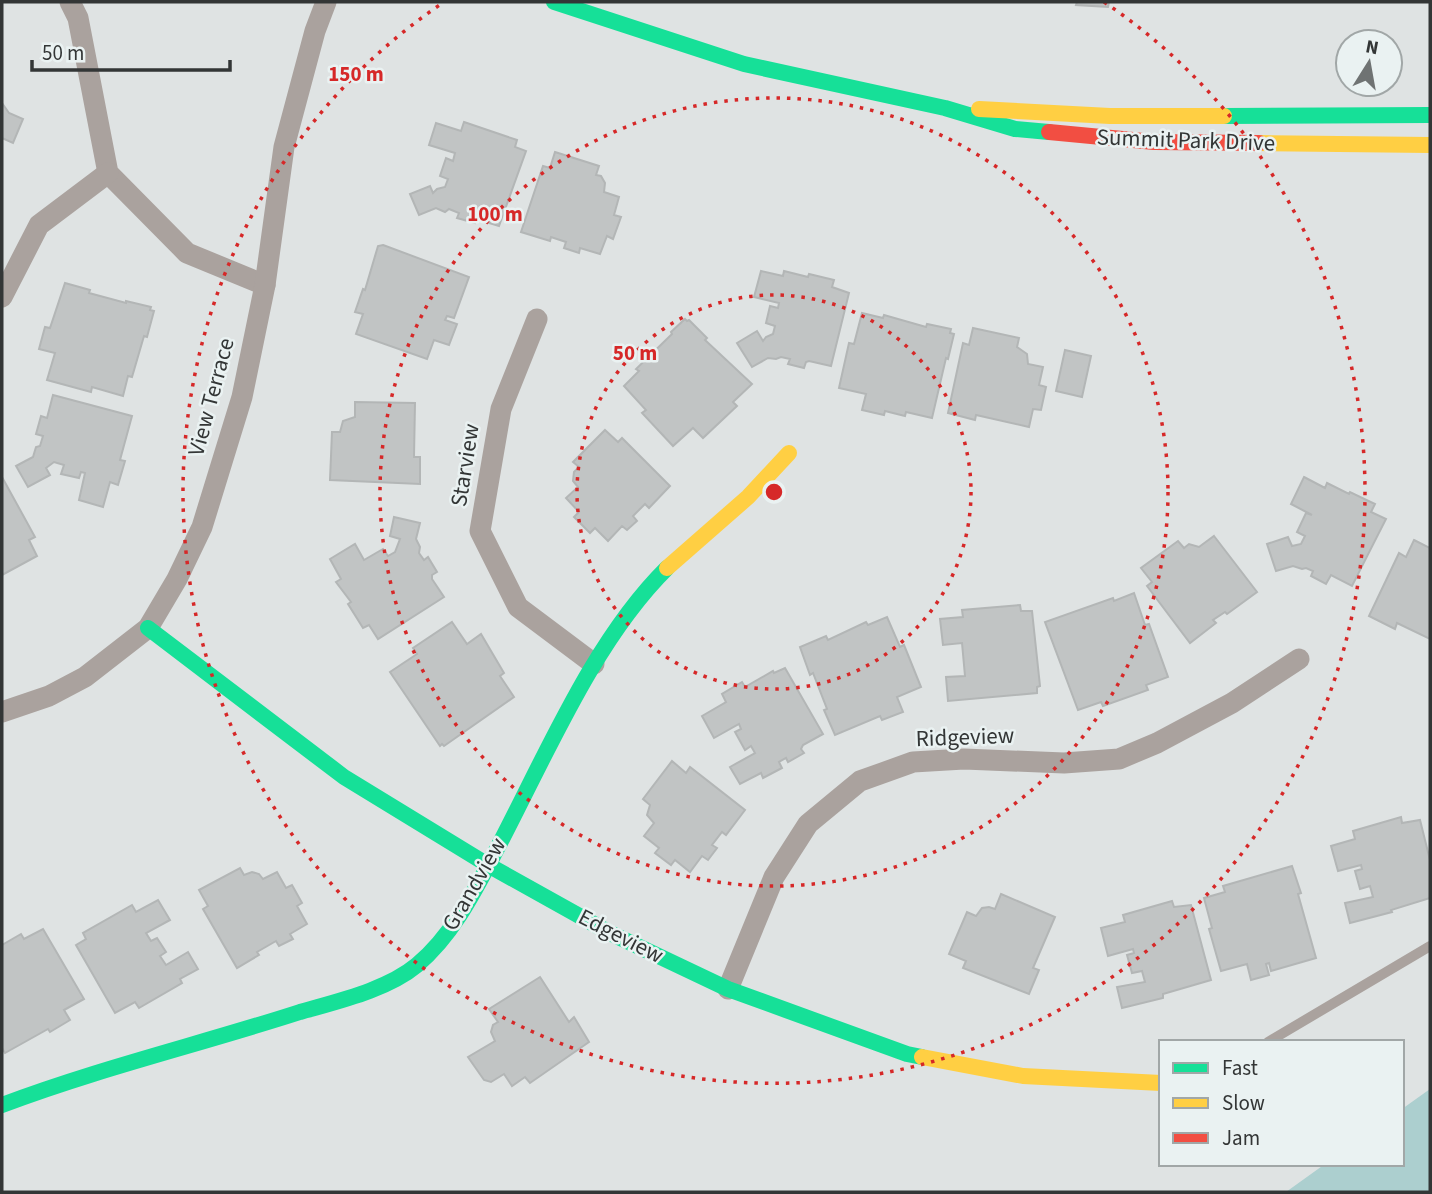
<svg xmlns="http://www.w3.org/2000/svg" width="1432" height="1194" viewBox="0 0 1432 1194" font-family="'Source Sans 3',sans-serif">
<rect width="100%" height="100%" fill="#dfe3e3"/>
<path fill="#accfcf" d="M1430 1089V1192H1286L1325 1164H1402V1109Z"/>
<g fill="#c1c4c4" stroke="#b3b6b6" stroke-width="2">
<path d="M1077 2H1109L1108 7 1076 5Z"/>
<path d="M2 103 9 113 23 119 13 143 2 138Z"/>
<path d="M464 122 517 140 515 147 526 151 499 226 476 219 475 223 457 218 459 213 449 209 445 212 436 208 419 215 410 194 430 186 433 193 437 189 445 187 448 179 440 176 446 158 453 161 455 153 429 145 436 123 461 131Z"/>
<path d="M555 152 599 166 596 175 601 176 605 183 604 192 619 197 614 215 621 217 613 239 607 236 600 254 580 248 579 253 564 248 566 242 551 237 550 241 521 232 543 166 550 168Z"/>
<path d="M383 245 469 277 454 318 447 316 445 320 457 324 449 345 434 340 427 359 356 334 363 314 355 312 363 289 365 290 378 246Z"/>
<path d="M761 271 783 276 784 271 808 277 809 274 834 280 832 287 849 293 831 366 809 361 806 362 804 368 788 364 790 359 781 357 776 359 768 358 752 367 737 343 757 331 763 341 766 337 773 334 775 326 766 323 770 306 778 308 779 303 754 297Z"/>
<path d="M65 283 90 290 89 293 126 303V301L151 307 150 310 154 311 147 337 144 336 132 377 128 376 123 396 92 387 91 392 47 380 55 353 39 349 45 327 50 328Z"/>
<path d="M862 313 883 318 884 315 926 327 927 324 951 329 950 333 954 334 948 359 946 358 932 418 906 412 905 416 885 411 884 415 862 410 866 394 839 388 849 343 854 344Z"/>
<path d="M685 319 687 321 689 320 707 338 705 340 752 384 733 402 737 406 703 438 693 428 673 446 642 413 646 410 624 386 639 371 636 369 672 334 671 332Z"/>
<path d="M973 328 1019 338 1017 347 1027 354 1028 364 1043 367 1039 385 1046 387 1041 410 1033 409 1029 427 976 415 975 420 948 413 963 343 969 345Z"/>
<path d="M1065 350 1091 356 1082 397 1056 391Z"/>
<path d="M53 395 132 416 120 460 125 461 118 485 110 482 103 507 79 500 85 473 81 472 79 478 61 474 64 465 54 462 46 468 50 475 28 487 16 466 33 457 36 447 40 446 43 436 36 434 41 416 47 418Z"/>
<path d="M355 402 415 403 414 457H420V484L330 480 332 432H340L343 421 355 417Z"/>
<path d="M605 430 618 442 622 438 670 486 649 508 645 504 633 516 637 521 627 530 622 526 608 541 595 528 590 533 574 517 579 512 566 498 578 487 573 481 574 472 579 467 573 462Z"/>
<path d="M2 477 35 537 29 540 37 556 2 575Z"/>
<path d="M1304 477 1325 488 1327 483 1349 494 1350 492 1375 504 1371 512 1386 519 1352 586 1331 575 1326 584 1311 576 1313 571 1306 568 1302 569 1293 566 1276 571 1267 544 1288 537 1292 546 1301 544 1305 536 1297 532 1306 513 1312 515 1291 504Z"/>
<path d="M394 517 420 523 416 539 420 547 419 553 424 560 428 557 437 572 432 575V579L444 597 378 639 369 625 363 628 348 604 351 602 336 582 341 579 330 559 355 544 364 560 383 549 388 556 395 552 400 539 390 536Z"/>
<path d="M1214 536 1257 592 1227 614 1225 612 1213 620 1216 623 1190 643 1147 586 1152 582 1141 568 1178 541 1184 548 1189 544 1199 547Z"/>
<path d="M1414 540 1430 548V639L1397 623 1395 629 1369 616 1399 553 1406 557Z"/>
<path d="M1134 593 1145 625 1149 624 1168 677 1146 685 1148 690 1103 706 1101 702 1078 710 1045 622 1113 598 1114 601Z"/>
<path d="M1020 605 1021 611H1032L1040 686 1037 687V693L948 701 946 677 965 676 962 643 943 645 940 619 963 617 962 610Z"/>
<path d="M887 617 900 647 904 645 921 687 897 697 903 712 882 720 880 716 835 735 824 710 827 709 813 673 810 675 800 647 826 636 828 640 866 622 868 625Z"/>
<path d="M452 622 467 644 481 634 504 673 500 676 514 697 444 746 442 744 440 746 390 672 417 654 413 648Z"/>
<path d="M785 668 823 734 803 745 801 749 804 753 788 762 786 758 779 762 782 768 763 778 761 773 740 784 730 767 755 753 751 746 745 750 735 732 741 729 739 724 714 738 702 716 726 702 722 694 742 682 745 687 773 671 774 673Z"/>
<path d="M672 761 686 773 690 767 745 810 726 835 722 832 712 845 717 848 708 860 702 856 690 872 675 860 671 865 655 853 659 848 644 836 654 823 647 815 650 805 643 799Z"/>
<path d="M1401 817 1402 823 1420 820 1430 860V898L1391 910 1392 912 1350 923 1345 903 1373 897 1370 886 1360 889 1355 871 1362 869 1361 865 1338 871 1331 846 1355 839 1353 831Z"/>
<path d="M1292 866 1301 893 1298 894 1316 958 1271 971 1269 963 1266 964 1269 975 1251 980 1247 964 1221 971 1209 929 1212 928 1204 898 1225 892 1223 886Z"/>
<path d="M240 868 244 875 252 872 259 874 263 879 277 872 286 888 292 885 302 903 297 906 307 924 290 934 293 939 279 946 276 941 257 952 259 955 237 968 203 909 208 906 199 890Z"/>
<path d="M1001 894 1055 917 1033 968 1039 970 1029 994 963 968 966 961 949 954 967 912 976 916 982 908 989 907 995 909Z"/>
<path d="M158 900 170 920 146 933 151 941 157 938 166 952 160 956 166 965 188 952 198 969 180 979 182 983 139 1008 135 1002 115 1013 76 945 86 939 83 933 132 905 136 912Z"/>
<path d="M1172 901 1174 907 1191 905 1211 980 1163 994V998L1122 1008 1117 987 1145 982 1142 971 1132 973 1127 955 1134 953 1133 949 1108 956 1101 928 1125 922 1123 915Z"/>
<path d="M43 929 84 999 64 1010 70 1020 50 1032 48 1029 5 1053 2 1048V945L21 934 24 939Z"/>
<path d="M540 977 569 1022 574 1017 589 1042 530 1083 525 1077 512 1086 504 1074 491 1082 484 1080 468 1057 495 1041 491 1032 493 1025 498 1022 489 1009Z"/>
</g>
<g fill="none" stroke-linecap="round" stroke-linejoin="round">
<path stroke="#aaa29e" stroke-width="10" d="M1268 1042 1430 946"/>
<g stroke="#aaa29e" stroke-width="21">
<path d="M70 2 78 18 108 173 187 253 265 285"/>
<path d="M2 297 39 225 108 173"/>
<path d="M537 319 501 409 480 531 518 607 594 664"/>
<path d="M2 712 49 696 85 677 148 628 177 579 202 527 242 397 265 285 284 147 315 31 326 2"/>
<path d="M728 989 774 877 808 824 860 781 913 762 964 759 1064 763 1119 759 1157 743 1232 703 1299 659"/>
</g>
<g stroke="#16e098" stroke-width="16">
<path d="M554 2 744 64 945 108 1015 129 1049 132"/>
<path d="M1224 116 1430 115"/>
<path d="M148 628 344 777 488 865 610 933 728 989 907 1054 922 1057"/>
<path d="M2 1105C100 1068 201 1044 300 1012 338 1001 387 990 417 965 455 933 477 886 500 843 547 753 595 639 667 568"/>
</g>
<g stroke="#ffcf43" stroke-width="16">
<path d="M979 109 1110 116H1224"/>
<path d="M1259 143 1430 145"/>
<path d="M667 568 748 497 789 453"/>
<path d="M922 1057 1023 1076 1161 1083"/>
</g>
<path stroke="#f24e42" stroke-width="16" d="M1049 132 1154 142 1259 143"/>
</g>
<g fill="none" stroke="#d62828" stroke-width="3.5" stroke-dasharray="3.5 7">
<circle cx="774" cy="492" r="197"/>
<circle cx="774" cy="492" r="394"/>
<path d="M1104 2A591 591 0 1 1 444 2"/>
</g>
<g text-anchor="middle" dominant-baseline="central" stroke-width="5" stroke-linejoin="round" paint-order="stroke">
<g font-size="23" fill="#333636" stroke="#eaf2f2">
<text transform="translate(1186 140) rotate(2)">Summit Park Drive</text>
<text transform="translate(211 397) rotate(-75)">View Terrace</text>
<text transform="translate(465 465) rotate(-81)">Starview</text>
<text transform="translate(965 737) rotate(-2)">Ridgeview</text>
<text transform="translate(474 884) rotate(-60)">Grandview</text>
<text transform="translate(621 936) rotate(27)">Edgeview</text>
</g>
</g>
<circle cx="774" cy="492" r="10" fill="#d62828" stroke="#eaf2f2" stroke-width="3.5"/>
<g font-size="21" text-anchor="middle" font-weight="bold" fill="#d62828" stroke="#eaf2f2" stroke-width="5" stroke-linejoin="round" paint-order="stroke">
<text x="356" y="81">150 m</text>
<text x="495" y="221">100 m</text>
<text x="635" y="360">50 m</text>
</g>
<rect width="1432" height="1194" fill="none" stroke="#333636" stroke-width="7"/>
<rect x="1159" y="1040" width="245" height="126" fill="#eaf2f2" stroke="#a1a7a7" stroke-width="2"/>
<rect x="1173" y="1063" width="35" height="10" fill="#16e098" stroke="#a1a7a7" stroke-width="2"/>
<text x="1222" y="1075" font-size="21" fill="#333636">Fast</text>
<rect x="1173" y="1098" width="35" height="10" fill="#ffcf43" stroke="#a1a7a7" stroke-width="2"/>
<text x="1222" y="1110" font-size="21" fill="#333636">Slow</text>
<rect x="1173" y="1133" width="35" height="10" fill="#f24e42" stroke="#a1a7a7" stroke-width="2"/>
<text x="1222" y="1145" font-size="21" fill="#333636">Jam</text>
<g transform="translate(1369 63) rotate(11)"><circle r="33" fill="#eaf2f2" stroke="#a1a7a7" stroke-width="2"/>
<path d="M0-5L12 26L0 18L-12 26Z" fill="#6f7373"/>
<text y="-10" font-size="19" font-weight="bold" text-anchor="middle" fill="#333636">N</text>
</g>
<path d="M32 60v10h198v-10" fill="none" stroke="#333636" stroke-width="3.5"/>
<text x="42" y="60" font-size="21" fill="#333636" stroke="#eaf2f2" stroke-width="5" paint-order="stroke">50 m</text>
</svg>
